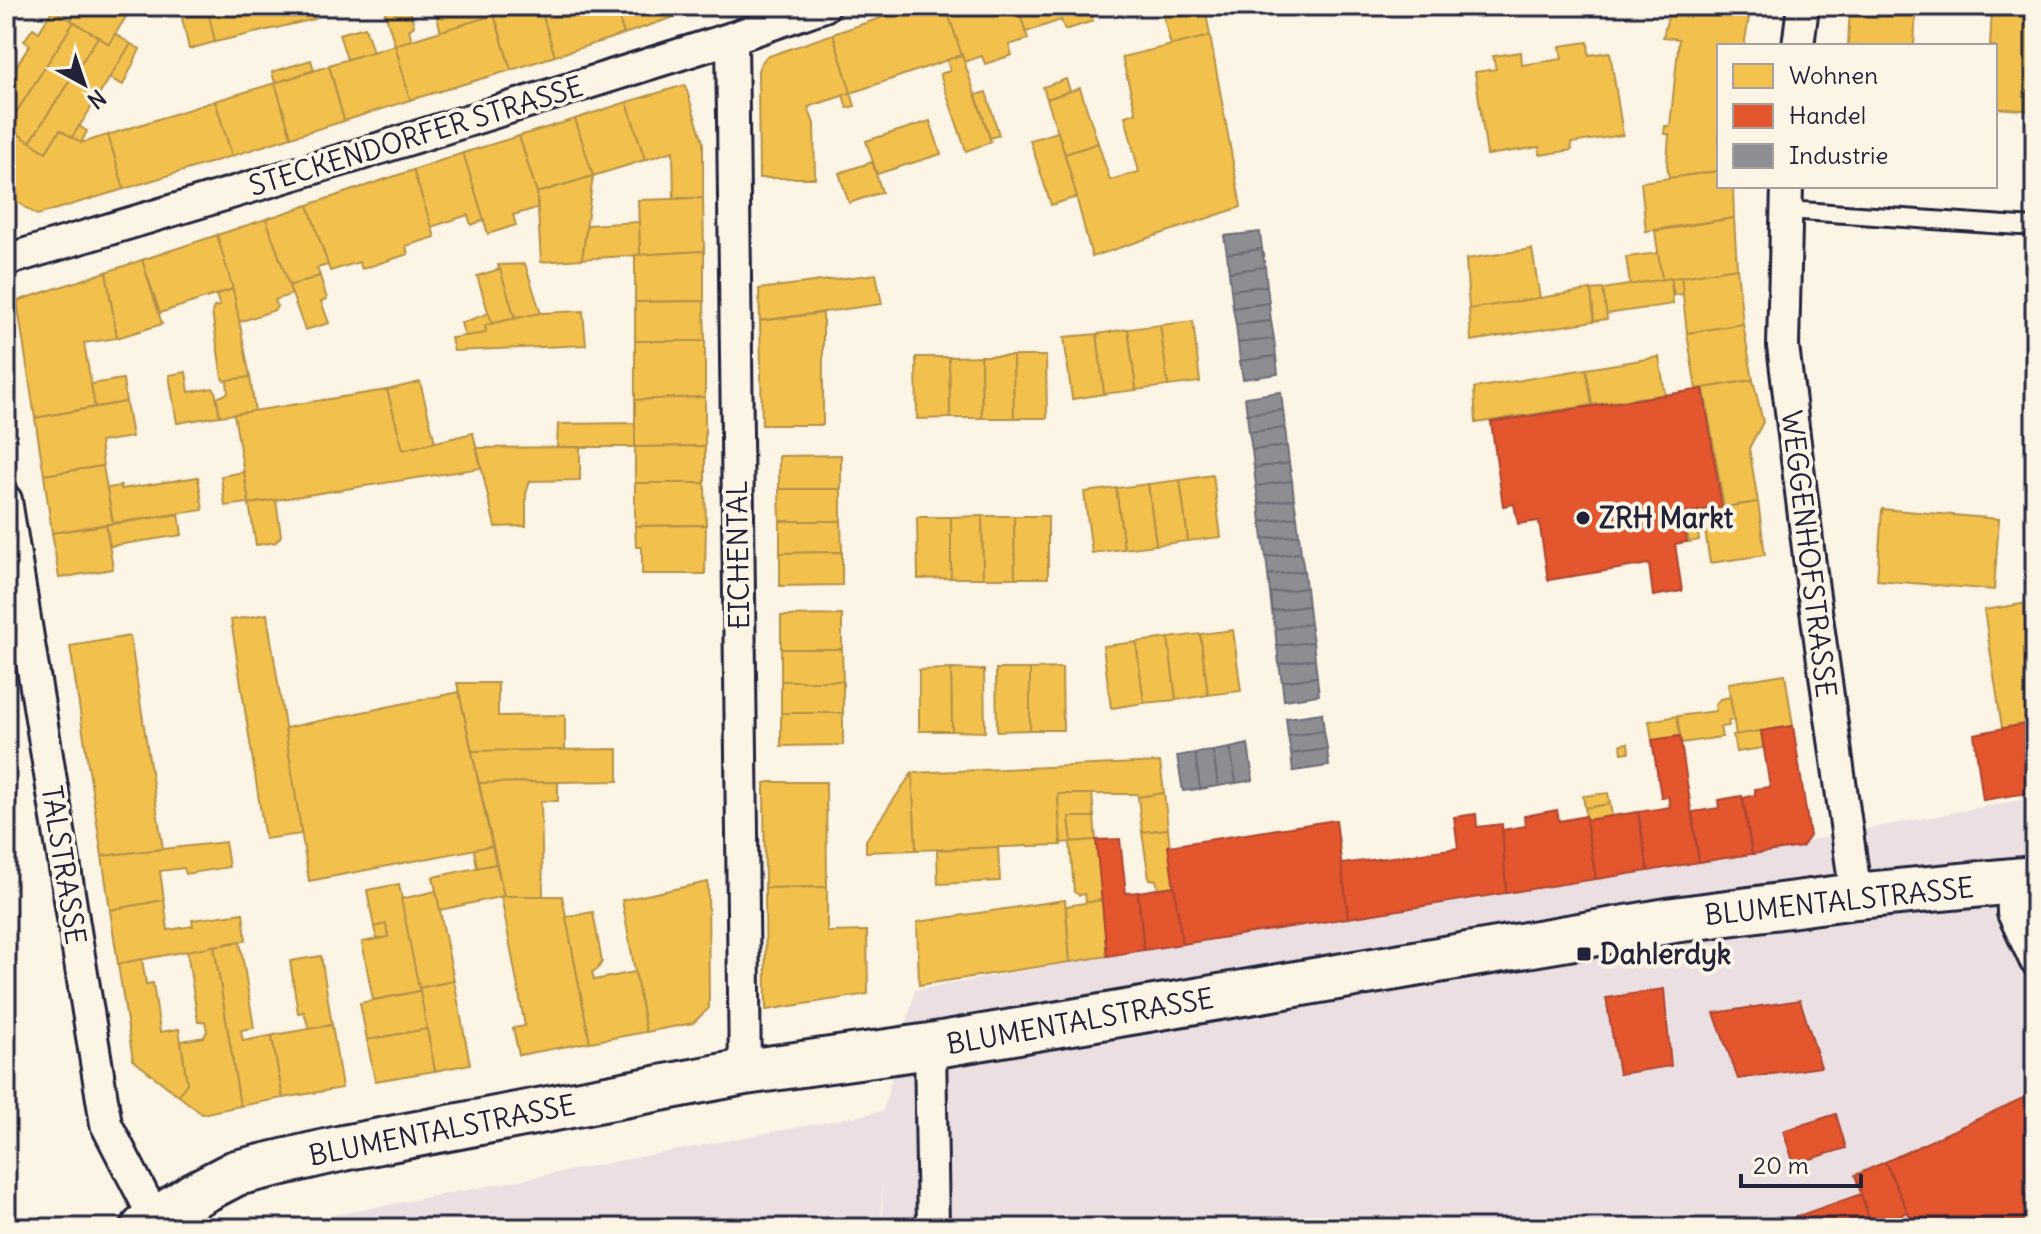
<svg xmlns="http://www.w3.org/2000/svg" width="2041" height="1234" viewBox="0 0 2041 1234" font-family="Delius,sans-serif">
<rect width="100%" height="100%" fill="#fcf5e5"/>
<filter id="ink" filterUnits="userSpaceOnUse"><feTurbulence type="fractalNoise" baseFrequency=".0125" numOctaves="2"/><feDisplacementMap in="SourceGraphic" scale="16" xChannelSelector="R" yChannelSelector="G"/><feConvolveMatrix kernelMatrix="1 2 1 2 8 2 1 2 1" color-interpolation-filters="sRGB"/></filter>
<g filter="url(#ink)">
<path fill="#ecdfe2" d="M2035 797V1228H883L882 1181 881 1228H299L313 1219 883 1111 915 990 1335 916 1804 841Z"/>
<g fill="#f2c14e" stroke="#b49148" stroke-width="2">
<path d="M80 6H120L118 9 127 15 109 44 71 20Z"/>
<path d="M228 6H311L315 19 215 42 208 11Z"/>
<path d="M383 6H409L414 26 409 30 412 40 395 45Z"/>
<path d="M434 6H491L494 15 441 32Z"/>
<path d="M496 6H540L555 56 511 70 492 7Z"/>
<path d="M540 6H615L624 34 555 56Z"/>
<path d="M615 6H687L689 12 624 34Z"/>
<path d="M687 6H708L689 12Z"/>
<path d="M916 6H946L962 55 851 93 833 34Z"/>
<path d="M946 6H1017L1028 39 1009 45 1012 55 985 64 982 56 964 62Z"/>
<path d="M1017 6H1088L1093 21 1065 30 1061 20 1026 32Z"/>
<path d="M1161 6H1205L1210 36 1171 46Z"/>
<path d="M1394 6H1411L1413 12 1397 15Z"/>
<path d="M1686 6H1751L1744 46H1719V171L1669 178 1667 164 1669 134H1664L1665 126H1670L1679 39 1663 37 1669 12 1685 14Z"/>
<path d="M1850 6H1916L1914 46H1848Z"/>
<path d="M1992 6H2035V13L1992 9Z"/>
<path d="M53 9 74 22 17 111 6 104V82L30 45 24 41 33 28 39 32Z"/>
<path d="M1992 9 2035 13V111L1995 108V46H1990Z"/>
<path d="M208 11 215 42 189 49 182 18Z"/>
<path d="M494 15 511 70 410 100 395 45Z"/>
<path d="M74 22 98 37 30 142 7 127Z"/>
<path d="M365 27 373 52 347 59 339 34Z"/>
<path d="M115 34 131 44 72 138 60 130 46 152 30 142 98 37 109 44Z"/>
<path d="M833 34 851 93 808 107 814 124 815 178H759L758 71 760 65 766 57Z"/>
<path d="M1210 36 1241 207 1092 257 1065 154 1098 143 1110 180 1139 172 1125 116 1136 113 1122 57Z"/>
<path d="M1588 42 1589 55 1610 52 1623 135 1571 143 1572 150 1540 155 1539 147 1487 155 1475 72 1496 69 1493 56 1521 52 1522 65 1562 59 1560 46Z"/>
<path d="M131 44 140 49 123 85 109 78Z"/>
<path d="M395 45 410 100 344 121 329 65Z"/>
<path d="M962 55 991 142 966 151 940 74 950 71 947 60Z"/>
<path d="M311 60 314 70 275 83 272 72Z"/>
<path d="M329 66 344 121 291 137 275 83Z"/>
<path d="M1066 79 1070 91 1047 99 1043 87Z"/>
<path d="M275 83 291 137 232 156 215 101Z"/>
<path d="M685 85 703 142V198H674L673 151 645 160 627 102Z"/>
<path d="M1080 88 1098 143 1065 154 1047 99Z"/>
<path d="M986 92 999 135 990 138 976 95Z"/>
<path d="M851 93 855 106 847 108 843 95Z"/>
<path d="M215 101 232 156 124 189 108 135Z"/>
<path d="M627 102 645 160 593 176 575 119Z"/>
<path d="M6 104 17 111 7 127 6 126Z"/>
<path d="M575 119 593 176 537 193 519 136Z"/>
<path d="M930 121 941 154 877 174 866 141Z"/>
<path d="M79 126 87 131 81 143 72 138Z"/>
<path d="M7 127 46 152 60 130 81 143 108 135 124 189 37 215 6 195Z"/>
<path d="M1058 132 1077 197 1051 205 1030 140Z"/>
<path d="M519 136 537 193V208L513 215 516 225 488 234 463 153Z"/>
<path d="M463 153 484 220 471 225 468 215 431 227 413 170Z"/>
<path d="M872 162 882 192 849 203 839 173Z"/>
<path d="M413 170 435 237 406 246 408 254 362 269 359 262 330 271 308 205Z"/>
<path d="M1719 171V186H1733L1734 218 1646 231 1641 182Z"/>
<path d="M593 176 582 259 541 262 537 193Z"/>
<path d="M703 198 704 251 640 255 638 200Z"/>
<path d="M308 205 328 265 317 268 320 276 289 286 266 219Z"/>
<path d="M1734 218 1737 268 1662 280 1655 231Z"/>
<path d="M266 219 292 294 275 300 277 306 275 310 239 322 217 235Z"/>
<path d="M639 222 640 255 582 259 587 225Z"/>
<path d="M217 235 233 289 160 313 142 260Z"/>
<path d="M1532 249 1540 298 1469 309 1466 259Z"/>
<path d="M704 251V301L635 302V255Z"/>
<path d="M1658 253 1662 280 1630 285 1626 257Z"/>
<path d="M142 260 162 324 117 338 106 272Z"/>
<path d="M525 264 541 314 515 318 498 265Z"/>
<path d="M1737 268 1743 324 1687 333 1681 277Z"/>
<path d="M500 269 515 318 492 324 477 276Z"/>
<path d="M106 272 117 338 84 343 95 407 35 418 17 301Z"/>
<path d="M876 274 882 304 760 321 759 289Z"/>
<path d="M320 276 327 299 321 301 329 323 305 330 289 286Z"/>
<path d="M1681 277 1683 294 1674 295 1671 278Z"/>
<path d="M1671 278 1673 304 1606 314 1603 289Z"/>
<path d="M233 289 250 377 224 381 222 378 212 312 214 307 220 306 216 295Z"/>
<path d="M1603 289 1607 319 1594 321 1591 290Z"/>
<path d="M1591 290 1594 321 1471 341 1469 309Z"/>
<path d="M704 301 705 341H635V302Z"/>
<path d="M583 311 586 345 454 351 451 338 486 333 485 325 540 313Z"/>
<path d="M489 313 492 324 485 325 486 333 465 336 461 323Z"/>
<path d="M823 313V425H762L760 321Z"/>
<path d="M1193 321 1200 382 1168 386 1160 325Z"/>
<path d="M1743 324 1753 380 1696 389 1687 333Z"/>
<path d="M1160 325 1168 386 1136 390 1128 329Z"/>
<path d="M1128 329 1136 390 1104 394 1097 334Z"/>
<path d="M1097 334 1104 394 1072 399 1064 337Z"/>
<path d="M635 341H705V397L635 400Z"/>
<path d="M981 356 982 418H950L949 357Z"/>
<path d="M981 356H1013L1014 418H982Z"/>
<path d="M1013 356H1046L1047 418H1014Z"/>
<path d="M916 357H949L950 418 917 419Z"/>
<path d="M1659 357 1665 394 1592 405 1586 369Z"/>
<path d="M1586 369 1592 405 1476 423 1474 388Z"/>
<path d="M186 372 189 392 213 388 215 391 220 416 177 423 169 375Z"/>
<path d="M250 377 255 411 220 416 217 398 228 393 227 380Z"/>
<path d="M123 379 126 402 95 407 91 384Z"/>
<path d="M1753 380 1763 422 1749 448 1758 502 1724 507 1704 388Z"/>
<path d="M420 382 435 442 403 450 387 390Z"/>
<path d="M387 390 403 450 473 433 481 468 249 504 234 414Z"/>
<path d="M705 397V446L635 447V400Z"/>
<path d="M126 402 132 437 100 442 103 466 44 475 35 418Z"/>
<path d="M635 423V447H557L558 424Z"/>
<path d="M705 446V483H635V447Z"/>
<path d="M580 447V480L530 481 526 494V526L495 527 477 448Z"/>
<path d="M841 455V489H779V456Z"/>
<path d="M103 466 113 523 52 533 44 475Z"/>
<path d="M244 472 249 503 225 506 221 476Z"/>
<path d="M1213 475 1221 537 1188 541 1180 480Z"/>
<path d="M198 477 203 510 113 523 107 488 121 486V489Z"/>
<path d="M1180 480 1188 541 1156 545 1148 484Z"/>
<path d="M635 483H705L706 525 635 526Z"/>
<path d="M1148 484 1156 545 1124 549 1116 488Z"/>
<path d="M1116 488 1124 549 1092 553 1084 492Z"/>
<path d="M779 489H841V521H780Z"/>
<path d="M276 500 281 536 276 542 256 545 249 504Z"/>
<path d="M1758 502 1765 555 1710 563 1702 511Z"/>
<path d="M1882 509 1999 519 1994 590 1877 580Z"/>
<path d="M1702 511 1704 526H1697L1699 540 1689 542 1684 513Z"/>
<path d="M179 514 182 535 110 546 106 525Z"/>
<path d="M982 516H1014L1015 578H983Z"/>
<path d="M982 516 983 578H951V517Z"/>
<path d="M1014 516H1048V578H1015Z"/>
<path d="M917 517H951V578L918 579Z"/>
<path d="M780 521H841L842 552 780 553Z"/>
<path d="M106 525 113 569 59 578 52 533Z"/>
<path d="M706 525 705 574H642V547H636L635 526Z"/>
<path d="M842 552V585L780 586V553Z"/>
<path d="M2035 602V722L2002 728 1984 610Z"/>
<path d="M267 614 302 834 265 839 231 620Z"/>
<path d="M842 615V649H781V616Z"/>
<path d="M1233 630 1241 691 1208 695 1200 634Z"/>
<path d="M1200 634 1208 695 1176 700 1168 638Z"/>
<path d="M130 636 163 849 102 856 70 646Z"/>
<path d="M1168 638 1176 700 1144 703 1136 642Z"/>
<path d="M1136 642 1144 703 1111 708 1103 646Z"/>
<path d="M781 649H842L843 681H781Z"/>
<path d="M1062 668 1063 730H1030V669Z"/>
<path d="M951 669 984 670 985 732 952 731Z"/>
<path d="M951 669 952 731H919V670Z"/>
<path d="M996 669H1030V730L997 731Z"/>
<path d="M1785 674 1793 726 1736 735 1728 683Z"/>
<rect x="781" y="681" width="62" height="32"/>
<path d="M457 683H498V716L565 715V750L472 751Z"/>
<path d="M459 692 492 846 309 881 285 728Z"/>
<path d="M1730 697 1734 720 1728 721 1729 726 1720 727 1722 737 1681 743 1677 716 1716 711 1715 705 1720 699Z"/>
<path d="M781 713H843V745L781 746Z"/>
<path d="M1677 716 1680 736 1652 740 1649 721Z"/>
<path d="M1761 731 1763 748 1736 752 1733 735Z"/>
<path d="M1628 743 1629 752 1622 753 1621 744Z"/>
<path d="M618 749V781L558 782 479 783 472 751Z"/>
<path d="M1160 762 1164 793 1138 797 1137 794H1058L1061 845 916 850 912 773Z"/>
<path d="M912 773 916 850 866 852V840Z"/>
<path d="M558 782V801H541L543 896H504L479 783Z"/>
<path d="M770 782H826L827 887 765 888 764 788 765 783Z"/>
<path d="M1164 793 1168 829 1142 832 1138 797Z"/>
<path d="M1608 793 1610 804 1585 808 1583 796Z"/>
<path d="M1058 794H1092L1094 817H1069L1072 842 1061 843Z"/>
<path d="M1610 804 1612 816 1586 820 1585 808Z"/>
<path d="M1069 817H1094L1096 840 1072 842Z"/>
<path d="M1168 829 1174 886 1158 888 1156 880 1149 879 1142 832Z"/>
<path d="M1096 840 1102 900 1086 903 1085 894 1079 895 1074 892 1070 842Z"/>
<path d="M225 842 229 867 186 874 184 868 160 871 164 900 110 910 102 856Z"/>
<path d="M492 846 496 864 477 868 474 849Z"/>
<path d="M998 847 1000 881 938 884 937 850Z"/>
<path d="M496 864 504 896 440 910 433 877Z"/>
<path d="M708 882 709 1008 693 1023 646 1032 622 900Z"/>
<path d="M399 884 420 991 373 1000 362 942 388 937 386 924 374 927 367 890Z"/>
<path d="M827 887V932L867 931 868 994 766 1010 765 888Z"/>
<path d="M436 891 454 981 419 988 401 899Z"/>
<path d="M501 896H562L590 1042 519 1055 513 1028 525 1026Z"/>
<path d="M164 900 168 930 193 926 192 920 243 913 246 940 118 964 110 910Z"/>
<path d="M1065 900 1070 962 919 985 917 922Z"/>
<path d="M1102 900 1107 956 1070 962 1066 906Z"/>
<path d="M593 912 602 962 597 970 592 972 594 980 635 972 646 1032 590 1042 566 917Z"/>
<path d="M386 924 388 937 377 939 374 927Z"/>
<path d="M240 942 254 1028 241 1030 243 1041 274 1035 272 1037 283 1098 240 1106 214 946Z"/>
<path d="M214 946 240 1106 202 1114 178 1095 187 1083 181 1041 204 1037 207 1031 205 1021 198 1022 187 951Z"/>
<path d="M321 956 332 1025 309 1029 304 1012 298 1013 290 961Z"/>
<path d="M142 959 146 984 153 983 160 1032 179 1029 187 1083 178 1095 133 1060 118 964Z"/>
<path d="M454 981 470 1064 435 1071 419 988Z"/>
<path d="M420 991 427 1029 367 1040 360 1003Z"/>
<path d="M332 1025 342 1088 283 1098 272 1037 274 1035Z"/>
<path d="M427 1029 435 1071 375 1081 367 1040Z"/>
</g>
<g fill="#e4572e" stroke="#aa4732" stroke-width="2">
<path d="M1703 389 1722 507 1683 513 1687 542 1675 544 1682 591 1653 596 1649 564 1548 580 1539 521 1518 524 1514 504 1503 506 1491 422Z"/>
<path d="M2035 722V792L1983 800 1974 734Z"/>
<path d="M1793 726 1810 836 1802 847 1752 854 1743 798 1755 795V789L1770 787 1761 731Z"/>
<path d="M1680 736 1699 862 1648 871 1638 812 1670 807 1668 796 1661 797 1652 740Z"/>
<path d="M1742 796 1752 854 1699 862 1692 812 1719 808 1718 800Z"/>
<path d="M1557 810 1559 821 1586 816 1596 879 1506 893 1502 830 1525 826 1524 816Z"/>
<path d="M1638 812 1648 871 1596 879 1586 820Z"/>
<path d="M1476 814 1477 827 1502 824 1506 893 1348 918 1341 864 1458 848 1454 817Z"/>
<path d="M1336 820 1348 918 1182 944 1168 846Z"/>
<path d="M1120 839 1126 893 1138 892 1144 950 1107 956 1096 840Z"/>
<path d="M1174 886 1182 944 1144 950 1138 892Z"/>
<path d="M1664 989 1671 1066 1619 1074 1606 998Z"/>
<path d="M1800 1000 1821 1067 1738 1079 1714 1013Z"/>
<path d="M2025 1097 2035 1119V1228H1915L1885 1162Z"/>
<path d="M1836 1114 1846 1148 1794 1164 1783 1131Z"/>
<path d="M1885 1162 1908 1212 1872 1228 1855 1175Z"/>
<path d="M1861 1194 1872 1228H1792L1789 1219Z"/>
</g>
<g fill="#8d8d92" stroke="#6d6d78" stroke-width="2">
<path d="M1260 232 1262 249 1227 254 1224 236Z"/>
<path d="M1262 249 1265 267 1229 272 1227 254Z"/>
<path d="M1265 267 1267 286 1231 290 1229 272Z"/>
<path d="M1267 286 1269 303 1233 308 1231 290Z"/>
<path d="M1269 303 1271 321 1236 325 1233 308Z"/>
<path d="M1271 321 1274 339 1238 343 1236 325Z"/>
<path d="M1274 339 1276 356 1240 361 1238 343Z"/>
<path d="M1276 356 1278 374 1243 379 1240 361Z"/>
<path d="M1281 392 1283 410 1247 414 1245 397Z"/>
<path d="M1283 410 1285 428 1249 432 1247 414Z"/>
<path d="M1285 428 1287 446 1252 450 1249 432Z"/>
<path d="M1287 446 1289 463 1254 468 1252 450Z"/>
<path d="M1289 463 1292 481 1256 486 1254 468Z"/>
<path d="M1292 481 1294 499 1259 504 1256 486Z"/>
<path d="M1294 499 1297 517 1261 522 1259 504Z"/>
<path d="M1297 517 1299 535 1263 539 1261 522Z"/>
<path d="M1299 535 1301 553 1266 557 1263 539Z"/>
<path d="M1301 553 1304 571 1268 575 1266 557Z"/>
<path d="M1304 571 1306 588 1270 593 1268 575Z"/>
<path d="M1306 588 1308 606 1272 611 1270 593Z"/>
<path d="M1308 606 1310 624 1275 629 1272 611Z"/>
<path d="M1310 624 1313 642 1277 646 1275 629Z"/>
<path d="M1313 642 1315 659 1279 664 1277 646Z"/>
<path d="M1315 659 1317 677 1282 682 1279 664Z"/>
<path d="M1317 677 1319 695 1284 700 1282 682Z"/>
<path d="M1322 713 1324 731 1288 736 1286 718Z"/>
<path d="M1324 731 1327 749 1291 754 1288 736Z"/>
<path d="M1248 744 1253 780 1236 783 1230 748Z"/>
<path d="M1230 748 1236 783 1218 786 1213 751Z"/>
<path d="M1327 749 1329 766 1293 771 1291 754Z"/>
<path d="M1213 751 1218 786 1200 789 1195 753Z"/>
<path d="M1195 753 1200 789 1183 791 1177 756Z"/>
</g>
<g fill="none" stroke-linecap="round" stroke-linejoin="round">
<defs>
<path id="service" d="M1787 210 2035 227"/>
<g id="minor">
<path d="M732 38 745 1072"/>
<path d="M1798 46 1803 6"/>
<path d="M1787 186 1783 346 1813 589 1856 896"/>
<path d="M6 260 355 156 732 38 824 6"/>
<path d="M6 500 106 1124 155 1219"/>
<path d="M2012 883 2013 913 2035 960"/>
<path d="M930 1046 933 1228"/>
</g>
<path id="secondary" d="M144 1228 194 1195 236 1173 343 1148 745 1072 930 1046 1674 920 1856 896 2035 879"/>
</defs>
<use href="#service" stroke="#22223b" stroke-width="22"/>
<use href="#minor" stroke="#22223b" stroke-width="36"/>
<use href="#secondary" stroke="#22223b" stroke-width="50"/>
<use href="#service" stroke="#fcf5e5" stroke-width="16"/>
<use href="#minor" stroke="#fcf5e5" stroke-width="30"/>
<use href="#secondary" stroke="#fcf5e5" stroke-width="44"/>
</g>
</g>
<g fill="#22223b" stroke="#fcf5e5" stroke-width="3">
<circle cx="1583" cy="518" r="8"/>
<rect x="1576" y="946" width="16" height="16" rx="4"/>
</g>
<g text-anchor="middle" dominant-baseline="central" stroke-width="8" stroke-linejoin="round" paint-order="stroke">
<g font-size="28" fill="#22223b" stroke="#fcf5e5">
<text transform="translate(416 136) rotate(-17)">STECKENDORFER STRASSE</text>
<text transform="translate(1809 554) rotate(83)">WEGGENHOFSTRASSE</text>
<text transform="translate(738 555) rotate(-91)">EICHENTAL</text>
<text transform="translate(64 865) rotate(81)">TALSTRASSE</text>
<text transform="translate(1839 901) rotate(-6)">BLUMENTALSTRASSE</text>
<text transform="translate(1080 1021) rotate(-10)">BLUMENTALSTRASSE</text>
<text transform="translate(442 1130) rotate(-11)">BLUMENTALSTRASSE</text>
</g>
<g font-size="28" font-weight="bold" fill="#22223b" stroke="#fcf5e5" text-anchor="start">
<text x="1599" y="518">ZRH Markt</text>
<text x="1600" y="954">Dahlerdyk</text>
</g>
</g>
<rect width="2041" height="1234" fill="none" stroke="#fcf5e5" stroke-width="32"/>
<rect x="16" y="16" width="2009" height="1202" fill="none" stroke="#22223b" stroke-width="3" filter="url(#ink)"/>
<rect x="1717" y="44" width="280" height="144" fill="#fcf5e5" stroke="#a5a1a1" stroke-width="2"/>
<rect x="1733" y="64" width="40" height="24" fill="#f2c14e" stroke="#a5a1a1" stroke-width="2"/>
<text x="1789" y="84" font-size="24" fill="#22223b">Wohnen</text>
<rect x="1733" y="104" width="40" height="24" fill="#e4572e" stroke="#a5a1a1" stroke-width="2"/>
<text x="1789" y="124" font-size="24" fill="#22223b">Handel</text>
<rect x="1733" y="144" width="40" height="24" fill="#8d8d92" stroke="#a5a1a1" stroke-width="2"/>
<text x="1789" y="164" font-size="24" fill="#22223b">Industrie</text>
<g transform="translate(84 84) rotate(140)" stroke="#fcf5e5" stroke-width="6" paint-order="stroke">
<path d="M0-6L14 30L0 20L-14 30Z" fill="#22223b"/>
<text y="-12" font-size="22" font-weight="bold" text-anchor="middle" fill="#22223b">N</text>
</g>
<path d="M1741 1174v12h120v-12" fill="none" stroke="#22223b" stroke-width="4"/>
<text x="1753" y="1174" font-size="24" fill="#22223b" stroke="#fcf5e5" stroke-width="6" paint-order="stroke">20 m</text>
</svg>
